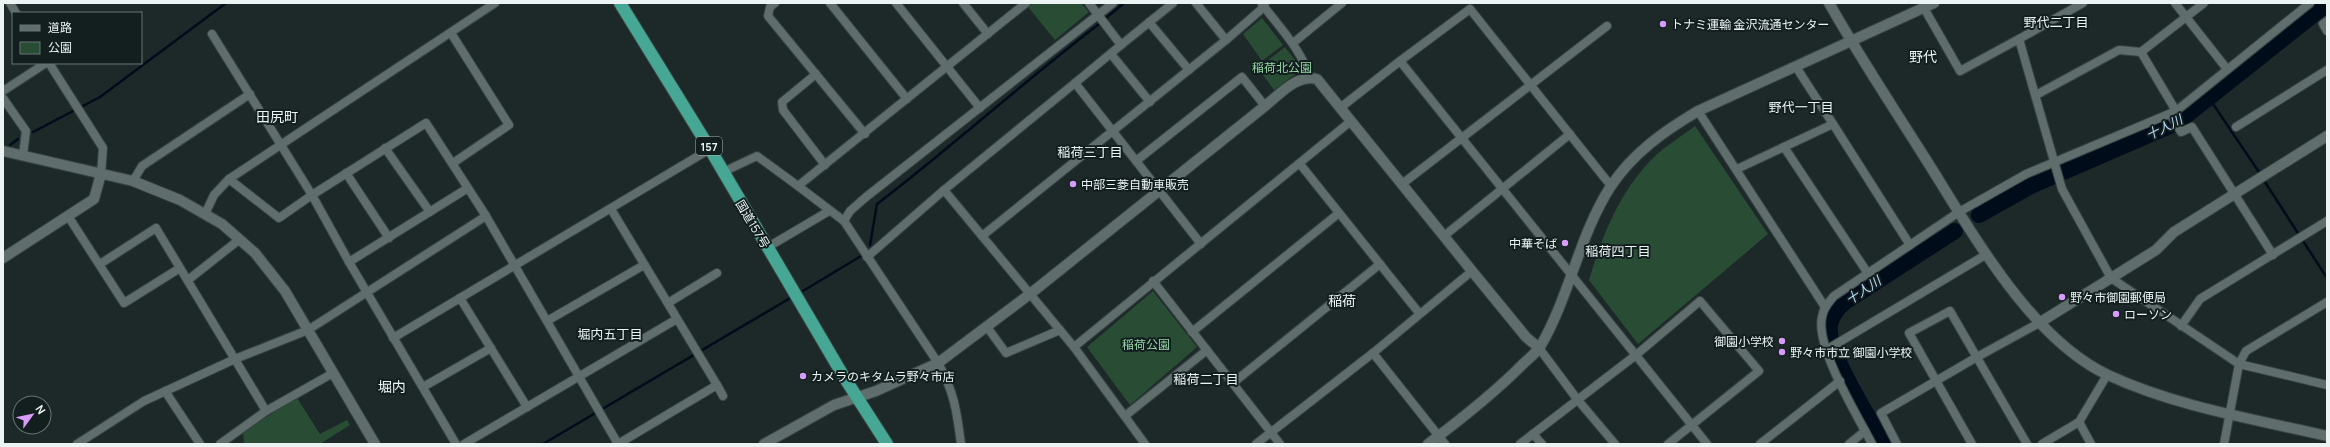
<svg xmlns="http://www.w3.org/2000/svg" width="2330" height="447" viewBox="0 0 2330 447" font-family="Manrope,'Noto Sans JP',sans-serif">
<rect width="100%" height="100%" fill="#1d2829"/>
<g fill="#294c34">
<path d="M1033 3H1081L1089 12 1055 40 1028 7Z"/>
<path d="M1262 18 1283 45 1262 61 1243 34Z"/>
<path d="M1285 47 1302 69 1274 90 1258 68Z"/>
<path d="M1695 126 1768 234 1638 344 1589 280C1602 235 1621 189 1655 156 1667 145 1682 136 1695 126Z"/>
<path d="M1153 291 1197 347 1130 405 1087 347Z"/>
<path d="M297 398 320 434 347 420 350 425 320 444H244L243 431Z"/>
</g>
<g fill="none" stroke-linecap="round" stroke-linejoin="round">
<g stroke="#000c1a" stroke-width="2.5">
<path d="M1106 18 1124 3"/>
<path d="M2209 98 2261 175"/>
<path d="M33 132 100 97 226 3"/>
<path d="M10 145 18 139"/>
<path d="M2263 179 2327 278"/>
<path d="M870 245 877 204C953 146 1023 82 1099 24"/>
<path d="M798 294 861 256"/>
<path d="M543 444 792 297"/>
</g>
<g stroke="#000c1a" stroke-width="16">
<path d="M1979 215 2031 186 2177 123 2327 4"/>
<path d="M1884 444C1870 419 1826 351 1830 325 1832 315 1838 308 1845 302L1955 231"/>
</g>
<defs>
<g id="minor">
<path d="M10 3 16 13"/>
<path d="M775 3 770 7 768 16 865 134"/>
<path d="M830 3 907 99"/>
<path d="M896 3 980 108"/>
<path d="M963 3 988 34"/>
<path d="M1089 3 1121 45 1075 83 1201 244"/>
<path d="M1196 3 1226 40"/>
<path d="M2175 3 2227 69"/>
<path d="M1262 4C1280 28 1300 48 1310 77"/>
<path d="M1924 8 1960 71 2019 39 2062 189 2111 278 2239 364 2246 351 2327 302"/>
<path d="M2327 21 2323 24 2327 31"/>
<path d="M1149 22 1189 70"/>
<path d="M451 33 509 125 453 163"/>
<path d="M212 34 312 195 349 262 456 444"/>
<path d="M2019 39 2083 3"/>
<path d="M1293 43 1342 3"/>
<path d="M1121 45 1173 3"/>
<path d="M2141 52 2176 111 2172 117 2181 132 2192 127 2273 255"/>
<path d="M1111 54 1150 102"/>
<path d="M1400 61 1470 9 1611 186"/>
<path d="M49 63 103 148 101 174"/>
<path d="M1796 67 1833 124"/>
<path d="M816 74 782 102 783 110 825 165"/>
<path d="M3 91 46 63"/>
<path d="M2036 95 2119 50 2141 52 2204 3"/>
<path d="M3 98 26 131 23 155"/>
<path d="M1340 108 1400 61 1707 444"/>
<path d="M1698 111 1825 307"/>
<path d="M2236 127 2327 70"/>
<path d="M1784 147 1867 272"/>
<path d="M385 148 430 212"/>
<path d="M1136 161 1242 77 1265 106"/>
<path d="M1300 164 1419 313"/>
<path d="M1737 169 1833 124 1910 245"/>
<path d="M723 172 757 156 798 186 1026 3"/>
<path d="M346 173 389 238"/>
<path d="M229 179 279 218 312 195 426 123 486 216 618 444"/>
<path d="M133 181 142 166 250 94"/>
<path d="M1402 184 1607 26"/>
<path d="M798 186 844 221 938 363C954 391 957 412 961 444"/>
<path d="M944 190 1074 347 1145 444"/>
<path d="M611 209 717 385"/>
<path d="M205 214 214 195 229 179 495 3"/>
<path d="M68 216 124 303 180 268"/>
<path d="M844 221 850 211 866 197 1113 3"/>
<path d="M982 236 1226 40 1264 7 1265 3"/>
<path d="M1444 236 1570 134"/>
<path d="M768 247 829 211"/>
<path d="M867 257 944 190 1075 83"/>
<path d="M349 262 468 188"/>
<path d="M100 264 156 228 266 411 333 373"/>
<path d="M188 280 240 239"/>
<path d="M1153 281 1280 444"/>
<path d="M460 298 527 407"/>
<path d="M668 303 717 273"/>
<path d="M547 321 644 265"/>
<path d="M2181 326 2200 299 2327 221"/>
<path d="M987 327 1006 353 1060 330"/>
<path d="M1192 332 1339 213"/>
<path d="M393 338 710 149"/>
<path d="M1074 347 1351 121"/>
<path d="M1539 348 1577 399 1615 444"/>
<path d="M1826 350 1987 254"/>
<path d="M1373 353 1445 444"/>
<path d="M1233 383 1380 264"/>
<path d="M423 387 491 348"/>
<path d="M165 391 200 444"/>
<path d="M1125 416 1207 350"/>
<path d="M1533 434 1636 355 1700 301 1759 371 1668 444"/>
<path d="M77 444 144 401 235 359 308 330 486 216"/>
<path d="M220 444 266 411"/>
<path d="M464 444 677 319"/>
<path d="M618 444 717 385 723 396"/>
<path d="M1256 444 1373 353 1472 271"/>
<path d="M1520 444 1533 434 1542 444"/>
<path d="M1760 444 1840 381"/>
<path d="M1849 444 1865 431"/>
<path d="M1872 444C1857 415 1815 347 1822 317 1823 308 1829 302 1834 296L1959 212 2026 174 2176 111 2310 3"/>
<path d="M1897 444 1881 413 1977 357 2039 323"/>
<path d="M1972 444 1909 333 1950 311 2027 444"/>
<path d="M2042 444 2079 422"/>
<path d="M2091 444 2079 422 2107 375"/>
<path d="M2224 444 2239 364 2327 385"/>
</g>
<g id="tertiary">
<path d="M1829 3C1859 56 1893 107 1925 158 1971 230 2029 338 2108 375 2177 407 2254 419 2327 436"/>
<path d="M3 151 133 181 180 200 222 224 255 253 285 291 375 444"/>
<path d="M3 258 94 199 101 174"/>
<path d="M2039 323 2156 250 2174 232 2327 136"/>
<path d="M764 444 834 405 876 391 938 363 1030 294 1265 106C1280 94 1297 74 1317 79L1472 271 1526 337 1539 348"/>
<path d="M1428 444C1460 420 1492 395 1521 366 1527 360 1535 354 1540 347 1570 296 1579 235 1611 186 1633 153 1664 131 1698 111L1934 3"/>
</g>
<path id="trunk" d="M620 3 710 149 844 377 887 444"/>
</defs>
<use href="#minor" stroke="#384343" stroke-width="10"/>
<use href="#tertiary" stroke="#384343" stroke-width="12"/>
<use href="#trunk" stroke="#384343" stroke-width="14"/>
<use href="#minor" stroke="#5f6d6d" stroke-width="8"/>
<use href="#tertiary" stroke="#5f6d6d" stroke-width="10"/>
<use href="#trunk" stroke="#46a894" stroke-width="12"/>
</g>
<g fill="#d79bf9" stroke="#131f1f" stroke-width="1.5">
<circle cx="1663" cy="24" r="4"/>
<circle cx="1073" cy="184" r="4"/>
<circle cx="1565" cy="243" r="4"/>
<circle cx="2062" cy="297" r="4"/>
<circle cx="2116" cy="314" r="4"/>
<circle cx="1782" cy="341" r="4"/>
<circle cx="1782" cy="352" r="4"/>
<circle cx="803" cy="376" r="4"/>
</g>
<g text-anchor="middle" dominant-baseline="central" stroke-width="4" stroke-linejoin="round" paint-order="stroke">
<rect fill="#131f1f" stroke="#aab3b3" stroke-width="1" x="696" y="137" width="26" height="18" rx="3"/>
<g font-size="11" font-weight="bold" fill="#ebf3f3">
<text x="709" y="146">157</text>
</g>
<g font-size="12" fill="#ebf3f3" stroke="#131f1f" text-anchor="start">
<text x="1671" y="24">トナミ運輸 金沢流通センター</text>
<text x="1081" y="184">中部三菱自動車販売</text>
<text x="1557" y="243" text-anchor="end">中華そば</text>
<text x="2070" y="297">野々市御園郵便局</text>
<text x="2124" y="314">ローソン</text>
<text x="1774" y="341" text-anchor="end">御園小学校</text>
<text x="1790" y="352">野々市市立 御園小学校</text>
<text x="811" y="376">カメラのキタムラ野々市店</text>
</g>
<g font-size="12" fill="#96d7a7" stroke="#131f1f">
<text x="1282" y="67">稲荷北公園</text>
<text x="1146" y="344">稲荷公園</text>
</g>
<g font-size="12" fill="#ebf3f3" stroke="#131f1f">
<text transform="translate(753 224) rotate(59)">国道157号</text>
</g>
<g font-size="13" fill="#ebf3f3" stroke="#131f1f">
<text x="2056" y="22">野代二丁目</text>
<text x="1801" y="107">野代一丁目</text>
<text x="1090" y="152">稲荷三丁目</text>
<text x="1618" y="251">稲荷四丁目</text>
<text x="610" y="334">堀内五丁目</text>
<text x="1206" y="379">稲荷二丁目</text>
</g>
<g font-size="13" font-style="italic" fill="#b5d9f7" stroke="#131f1f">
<text transform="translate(2164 127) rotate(-27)">十人川</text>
<text transform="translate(1863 290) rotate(-34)">十人川</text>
</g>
<g font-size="14" fill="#ebf3f3" stroke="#131f1f">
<text x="1923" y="56">野代</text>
<text x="277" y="116">田尻町</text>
<text x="1342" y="300">稲荷</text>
<text x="392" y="386">堀内</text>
</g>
</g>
<rect width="2330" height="447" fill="none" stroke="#ebf3f3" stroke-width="8"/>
<rect x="12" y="12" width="130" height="52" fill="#131f1f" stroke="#697474"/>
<rect x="20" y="25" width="20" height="6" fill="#5f6d6d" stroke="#697474"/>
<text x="48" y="32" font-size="12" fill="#ebf3f3">道路</text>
<rect x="20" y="42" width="20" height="12" fill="#294c34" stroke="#697474"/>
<text x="48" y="52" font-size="12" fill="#ebf3f3">公園</text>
<g transform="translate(32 415) rotate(57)"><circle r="19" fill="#131f1f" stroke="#697474"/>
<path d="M0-3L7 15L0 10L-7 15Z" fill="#d79bf9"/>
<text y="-6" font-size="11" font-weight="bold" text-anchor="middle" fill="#ebf3f3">N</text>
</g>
</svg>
